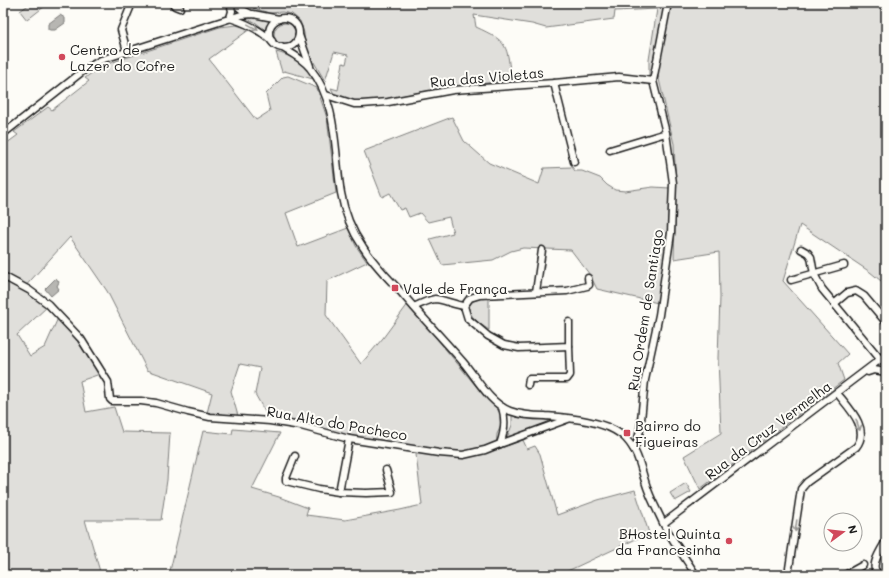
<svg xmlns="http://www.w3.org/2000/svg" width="889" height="578" viewBox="0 0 889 578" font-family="Mali,sans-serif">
<rect width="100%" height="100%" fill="#fdfcf7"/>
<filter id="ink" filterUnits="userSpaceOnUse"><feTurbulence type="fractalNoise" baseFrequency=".025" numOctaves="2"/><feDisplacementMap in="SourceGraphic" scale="8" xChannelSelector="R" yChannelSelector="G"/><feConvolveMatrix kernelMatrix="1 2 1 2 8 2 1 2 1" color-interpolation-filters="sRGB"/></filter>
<g filter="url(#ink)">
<g fill="#e0dfdb" stroke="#7e7e7c">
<path d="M31 3H43L45 6 27 20 20 11Z"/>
<path d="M269 3H886V285L870 272 800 225 783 281 848 354 838 363 844 380 700 489 684 456 721 433 718 358 720 297 719 252 674 259 676 187 674 144 658 75H649V60L657 9 615 11 614 19 546 28 532 24 474 15 476 27C509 42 507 45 511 80L432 90 364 103 338 97 334 94 331 88 338 90 343 63 346 64 348 55 334 52 325 81 305 47 304 33 300 21 292 14 282 12 269 13 253 8Z"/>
<path d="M246 16 271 21 266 31 255 22 242 18Z"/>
<circle cx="285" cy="34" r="11"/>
<path d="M236 25 250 29 209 59 256 120 270 111 266 94 283 77 288 76 317 88 327 118 336 193 286 213 298 247 348 228 356 246 367 262 327 281 326 315 361 364 383 338 408 304 476 386 495 406 502 416V424L497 434 496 450 523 440 527 449 535 446 540 454 557 515 598 500 635 490 649 533 559 575H169L203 431 232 434 233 429 280 433 252 489 279 497 308 508 306 515 345 520 400 510 422 505 415 446 361 438 325 430 300 422 269 419 255 394 260 368 240 364 231 391 238 416 207 413 212 393 147 370 107 291 70 237 22 290 48 306 17 335 30 356 45 347 58 318 69 329 100 374 80 381 86 412 114 407 122 432 170 433 167 480 161 520H85L101 575H3V146L18 135 14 132 48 107 52 110 89 81 85 78 101 66 220 27Z"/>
<path d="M276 52C292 56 306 63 313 79L284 71 282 72Z"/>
<path d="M452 117 464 141 489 163 539 184 544 168 572 167 575 171H582L600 178 607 185 615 190 625 191 653 187 670 188 667 239 658 303 597 289 590 275 571 250 523 248 511 251 493 260 442 265 430 239 453 233 449 217 428 222 420 213 409 217 405 208 400 210 390 193 382 197 364 151Z"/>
<path d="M480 298H489V330C478 323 455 306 480 298Z"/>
<path d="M512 415 530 418 554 421 507 438 512 425Z"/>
<path d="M686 483 691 492 675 501 670 493Z"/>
</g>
<g fill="#b7b6b2" stroke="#797876">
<path d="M60 15 65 18V23L55 30H50L48 29V24Z"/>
<path d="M56 278 59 282 57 286 59 289 51 296 45 289Z"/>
</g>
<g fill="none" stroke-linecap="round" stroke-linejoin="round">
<defs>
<g id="minor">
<path d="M172 3 175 6 180 8"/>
<path d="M230 3 232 11 230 18"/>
<path d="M234 3 241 9 251 14"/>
<path d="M230 18C247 23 259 29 272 41"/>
<circle cx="284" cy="33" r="15"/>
<path d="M299 35 310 66"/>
<path d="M281 47C291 53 303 59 310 68 338 102 334 152 341 193 344 211 352 231 363 247 373 263 387 277 400 291 420 315 442 338 463 362 477 378 489 403 510 411 521 415 534 416 545 416 569 418 603 420 622 435 640 451 640 469 648 490 652 501 658 512 663 523 673 541 685 558 696 575"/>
<path d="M127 51 121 30 132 3"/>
<path d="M554 83 574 162"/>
<path d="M326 95 354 104H362L388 102 453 90 554 83 619 77 653 81"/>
<path d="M3 134 87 68 101 60 241 15 253 14 279 19"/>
<path d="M610 150 666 133"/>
<path d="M801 249 808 253 811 257 814 274 822 289 881 360H884"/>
<path d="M3 276 29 290 48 304 81 339 108 382 110 399 112 401H141L156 403 188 412 210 417 270 421 301 426 349 439 439 453 463 455 485 450 500 444C505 431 506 420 502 407"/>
<path d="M791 280 844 265"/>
<path d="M536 292 542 250"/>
<path d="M834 304 847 293 856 291 864 296 885 321"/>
<path d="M464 306 470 298 480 295 567 291 587 286 589 285 588 278"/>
<path d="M414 307C420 304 428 300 435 299 442 299 455 305 464 306L468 319 488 336 504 345 519 348 569 346V322"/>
<path d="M868 372 874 370 886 372"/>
<path d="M528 385 529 379H567L570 375 569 346"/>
<path d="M500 444 568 419"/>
<path d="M633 448 637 443 640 430 645 380 659 315 671 233 673 183 666 133 653 81 668 3"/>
<path d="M295 456 286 478V481L319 489 339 492 366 493 392 492 386 470"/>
<path d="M339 492 349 439"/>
<path d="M664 523 886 355"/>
<path d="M882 574C865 572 882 548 886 541"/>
<path d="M788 575 801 489 807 482 856 447C871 429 848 407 837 393"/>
<path d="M845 575 863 565"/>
</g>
</defs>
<use href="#minor" stroke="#1c1c1c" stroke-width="9"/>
<use href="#minor" stroke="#fdfcf7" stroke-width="6"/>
</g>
<defs><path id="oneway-shaft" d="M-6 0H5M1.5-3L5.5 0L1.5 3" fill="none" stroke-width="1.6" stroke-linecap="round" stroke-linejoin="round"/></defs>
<g stroke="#989794">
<use href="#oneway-shaft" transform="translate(253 27) rotate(29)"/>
<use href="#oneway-shaft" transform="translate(858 425) rotate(71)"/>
<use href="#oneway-shaft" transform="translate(796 526) rotate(98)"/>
</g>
</g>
<g fill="#d1495b" stroke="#fdfcf7" stroke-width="1.5">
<circle cx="62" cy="57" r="4"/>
<rect x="391" y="284" width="8" height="8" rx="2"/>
<rect x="623" y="429" width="8" height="8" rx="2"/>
<circle cx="729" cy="541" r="4"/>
</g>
<g text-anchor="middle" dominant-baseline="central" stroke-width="4" stroke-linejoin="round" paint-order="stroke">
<g font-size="14" fill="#1c1c1c" stroke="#fdfcf7" text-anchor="start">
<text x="70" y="49">Centro de<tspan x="70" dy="16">Lazer do Cofre</tspan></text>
<text x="403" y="288">Vale de França</text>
<text x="635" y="425">Bairro do<tspan x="635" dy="16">Figueiras</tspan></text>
<text x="721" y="533" text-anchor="end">BHostel Quinta<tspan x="721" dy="16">da Francesinha</tspan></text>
</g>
<g font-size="14" fill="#1c1c1c" stroke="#fdfcf7">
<text transform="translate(487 77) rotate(-5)">Rua das Violetas</text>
<text transform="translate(645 310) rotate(-81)">Rua Ordem de Santiago</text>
<text transform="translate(337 423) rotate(10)">Rua Alto do Pacheco</text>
<text transform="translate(768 430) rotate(-37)">Rua da Cruz Vermelha</text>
</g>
</g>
<rect width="889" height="578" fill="none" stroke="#fdfcf7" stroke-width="16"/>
<rect x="8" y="8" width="873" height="562" fill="none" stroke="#1c1c1c" stroke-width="1.5" filter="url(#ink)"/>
<g transform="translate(843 532) rotate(75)"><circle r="19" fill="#fdfcf7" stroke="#a3a29f"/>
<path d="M0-3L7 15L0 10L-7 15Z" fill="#d1495b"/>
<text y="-6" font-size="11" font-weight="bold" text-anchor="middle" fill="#1c1c1c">N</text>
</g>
</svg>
